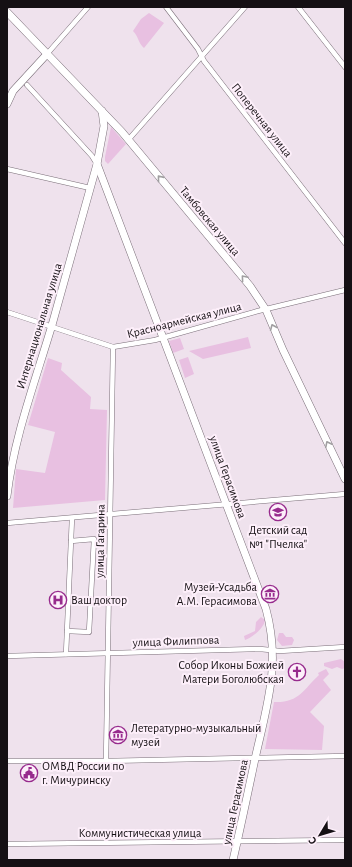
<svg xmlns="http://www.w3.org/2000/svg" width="352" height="867" font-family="'Alegreya Sans',sans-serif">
	<rect width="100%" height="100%" fill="#efe2ed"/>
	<g fill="#e8c0e1">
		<path d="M 149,13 L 164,23 L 144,48 C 138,43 139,37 133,31 L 141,19 Z"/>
		<path d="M 111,127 L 126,144 L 108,164 L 105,161 L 105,157 Z"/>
		<path d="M 248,337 L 251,348 L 203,359 L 189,351 Z"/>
		<path d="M 180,338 L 184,349 L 173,353 L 169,341 Z"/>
		<path d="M 188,357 L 194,374 L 185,378 L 179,360 Z"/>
		<path d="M 48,358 L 62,363 L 61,370 L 91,397 L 90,409 L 107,410 L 105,500 L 13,508 L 16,469 L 45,473 L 55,432 L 28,425 Z"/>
		<path d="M 261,617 L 265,620 C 265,627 252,638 245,640 L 244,636 L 255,631 L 256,622 Z"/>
		<path d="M 279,633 L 283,633 L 286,637 L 292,637 L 294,640 L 292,645 L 282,646 L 277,640 Z"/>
		<path d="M 341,659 L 345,662 L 345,668 L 342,669 L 337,667 L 332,669 L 324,666 L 324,663 Z"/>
		<path d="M 326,669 L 329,674 L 323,680 L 331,690 L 310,712 L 324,726 L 322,750 L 265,749 L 274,702 C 299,703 303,690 319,675 L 318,673 Z"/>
	</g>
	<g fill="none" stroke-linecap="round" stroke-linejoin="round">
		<defs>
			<g id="street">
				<path d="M 166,7 L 198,49 L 204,61 L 345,243"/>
				<path d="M 298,7 L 345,67"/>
				<path d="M 47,54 L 88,7"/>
				<path d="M 27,85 L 92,156 L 97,164"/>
				<path d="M 129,139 L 245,7"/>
				<path d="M 7,169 L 90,188"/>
				<path d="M 7,312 L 113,347 L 155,340 L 258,311 L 345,290"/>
				<path d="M 7,523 L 345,494"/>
				<path d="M 67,631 L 89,632 L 94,539 L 71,541"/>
				<path d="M 66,654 L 72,518"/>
				<path d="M 7,656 L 260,649 L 280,651 L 345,647"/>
				<path d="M 7,761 L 106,761 L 345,756"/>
				<path d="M 106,761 L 113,347"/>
				<path d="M 7,844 L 345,840"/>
			</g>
			<g id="secondary">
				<path d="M 7,104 L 13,91 L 47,54"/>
				<path d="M 7,496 C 14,437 35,382 52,325 C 67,272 82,218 97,164"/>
			</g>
			<g id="primary">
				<path d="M 7,12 L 122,132 L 250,286 L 266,310 L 283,350 L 345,479"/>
				<path d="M 102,111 L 104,126 L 97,164 L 266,609 C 281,664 267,705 255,759 C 248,792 241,826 233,860"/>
			</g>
		</defs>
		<use href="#street" stroke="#7b6f79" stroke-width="5.5"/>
		<use href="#secondary" stroke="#7b6f79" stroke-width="8"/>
		<use href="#primary" stroke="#7b6f79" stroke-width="8"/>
		<use href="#street" stroke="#fff" stroke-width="4.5"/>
		<use href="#secondary" stroke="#fff" stroke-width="7"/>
		<use href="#primary" stroke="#fff" stroke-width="7"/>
	</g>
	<defs><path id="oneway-chevron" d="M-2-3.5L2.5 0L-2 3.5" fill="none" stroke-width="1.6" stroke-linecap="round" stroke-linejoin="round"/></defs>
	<g stroke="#a19fa1">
		<use href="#oneway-chevron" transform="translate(160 178) rotate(-129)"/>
		<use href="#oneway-chevron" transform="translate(244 278) rotate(-130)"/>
		<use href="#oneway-chevron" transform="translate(273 327) rotate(-113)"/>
		<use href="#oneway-chevron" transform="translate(328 444) rotate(-116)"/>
	</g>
	<defs>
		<symbol id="school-ring" viewBox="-11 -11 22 22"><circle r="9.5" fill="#fdeffa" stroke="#972b8d" stroke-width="1.5"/><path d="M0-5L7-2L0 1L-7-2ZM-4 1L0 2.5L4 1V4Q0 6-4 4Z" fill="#972b8d"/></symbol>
		<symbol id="museum-ring" viewBox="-11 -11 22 22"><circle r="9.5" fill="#fdeffa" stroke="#972b8d" stroke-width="1.5"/><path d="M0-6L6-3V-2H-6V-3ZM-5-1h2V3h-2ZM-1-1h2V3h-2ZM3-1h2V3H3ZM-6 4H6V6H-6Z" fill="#972b8d"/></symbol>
		<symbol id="hospital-ring" viewBox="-11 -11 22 22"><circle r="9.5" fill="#fdeffa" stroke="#972b8d" stroke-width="1.5"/><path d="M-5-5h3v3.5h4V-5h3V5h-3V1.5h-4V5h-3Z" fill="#972b8d"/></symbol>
		<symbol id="church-ring" viewBox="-11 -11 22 22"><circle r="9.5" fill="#fdeffa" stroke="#972b8d" stroke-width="1.5"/><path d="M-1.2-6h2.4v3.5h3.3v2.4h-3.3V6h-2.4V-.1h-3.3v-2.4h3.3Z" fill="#972b8d"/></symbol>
		<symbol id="civic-ring" viewBox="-11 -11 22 22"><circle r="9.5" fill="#fdeffa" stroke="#972b8d" stroke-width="1.5"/><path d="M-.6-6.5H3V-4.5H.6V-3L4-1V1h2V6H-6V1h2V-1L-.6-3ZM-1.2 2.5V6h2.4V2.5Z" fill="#972b8d"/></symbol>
	</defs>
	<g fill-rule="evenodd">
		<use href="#school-ring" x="268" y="502" width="20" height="20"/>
		<use href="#museum-ring" x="260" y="584" width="20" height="20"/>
		<use href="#hospital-ring" x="48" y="590" width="20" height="20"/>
		<use href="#church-ring" x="287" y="662" width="20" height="20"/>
		<use href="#museum-ring" x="108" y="725" width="20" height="20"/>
		<use href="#civic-ring" x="19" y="763" width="20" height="20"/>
	</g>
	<g text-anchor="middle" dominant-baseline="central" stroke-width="4" stroke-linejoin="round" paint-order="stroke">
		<g font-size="12" fill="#151014" stroke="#fdeffa">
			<text transform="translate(262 120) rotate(52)">Поперечная улица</text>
			<text transform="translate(210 221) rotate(50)">Тамбовская улица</text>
			<text transform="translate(184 320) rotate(-14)">Красноармейская улица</text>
			<text transform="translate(39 326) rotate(-73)">Интернациональная улица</text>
			<text transform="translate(228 477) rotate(70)">улица Герасимова</text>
			<text transform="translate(100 541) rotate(-89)">улица Гагарина</text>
			<text transform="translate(176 641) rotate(-2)">улица Филиппова</text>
			<text transform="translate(235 802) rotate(-78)">улица Герасимова</text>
			<text x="140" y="833">Коммунистическая улица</text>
		</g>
		<g font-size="12" fill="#151014" stroke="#fdeffa" text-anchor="start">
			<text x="278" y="530" text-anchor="middle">Детский сад<tspan x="278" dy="14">№1 "Пчелка"</tspan></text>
			<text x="257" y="587" text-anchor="end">Музей-Усадьба<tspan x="257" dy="14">А.М. Герасимова</tspan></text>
			<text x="71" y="600">Ваш доктор</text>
			<text x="284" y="665" text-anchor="end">Собор Иконы Божией<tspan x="284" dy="14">Матери Боголюбская</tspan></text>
			<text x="131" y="728">Летературно-музыкальный<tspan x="131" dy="14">музей</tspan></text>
			<text x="42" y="766">ОМВД России по<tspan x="42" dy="14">г. Мичуринску</tspan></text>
		</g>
	</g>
	<rect width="352" height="867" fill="none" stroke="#151014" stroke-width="16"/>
	<g transform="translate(320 835) rotate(232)" stroke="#fdeffa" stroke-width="3" paint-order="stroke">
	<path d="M0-3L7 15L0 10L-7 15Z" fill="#151014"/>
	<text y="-6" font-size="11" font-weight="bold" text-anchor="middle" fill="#151014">С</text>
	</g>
</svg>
